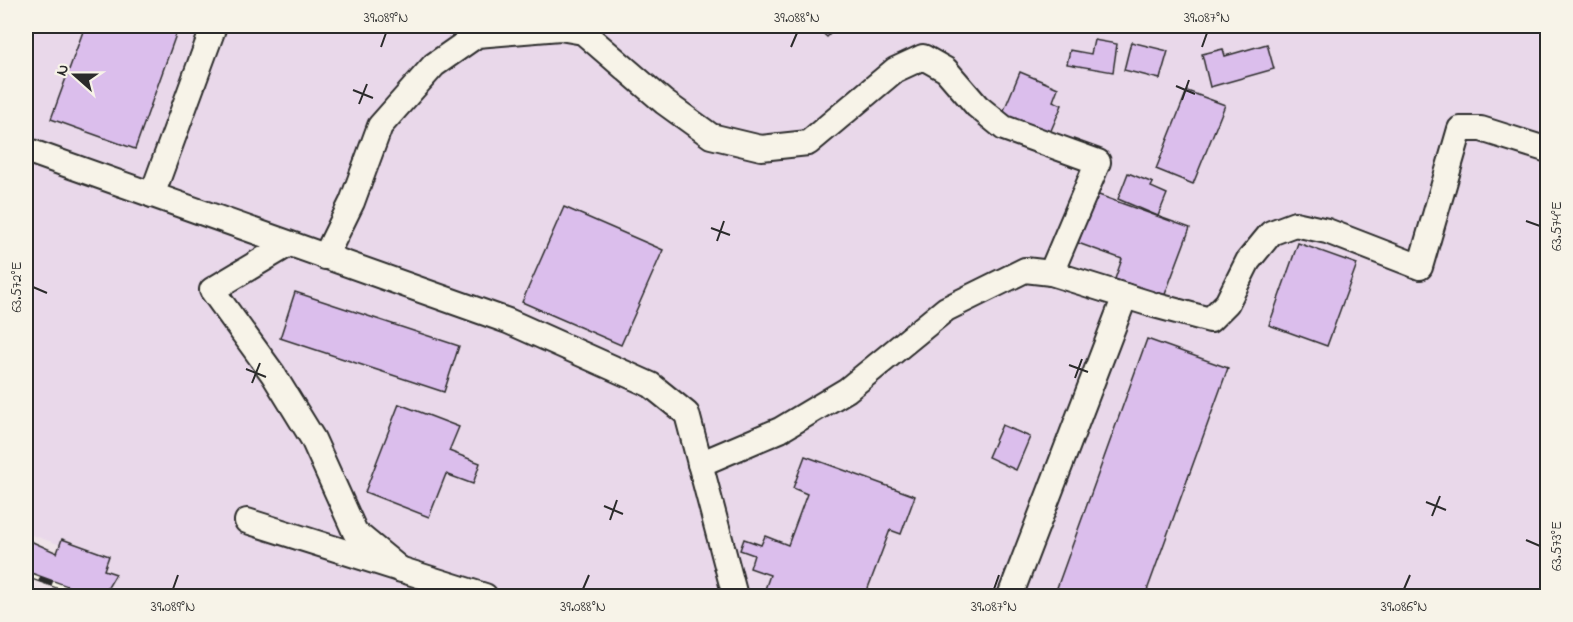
<svg xmlns="http://www.w3.org/2000/svg" width="1573" height="622" font-family="'Indie Flower',sans-serif">
	<rect width="100%" height="100%" fill="#efe3e9"/>
	<filter id="ink" filterUnits="userSpaceOnUse"><feTurbulence type="fractalNoise" baseFrequency=".0167" numOctaves="2"/><feDisplacementMap in="SourceGraphic" scale="12" xChannelSelector="R" yChannelSelector="G"/><feConvolveMatrix kernelMatrix="1 2 1 2 8 2 1 2 1" color-interpolation-filters="sRGB"/></filter>
	<g filter="url(#ink)">
		<path fill="#e9d8ea" d="M 26,26 L 1547,26 L 1547,596 L 67,596 L 81,552 L 26,533 Z"/>
		<g fill="#dbbeec" stroke="#2b2b2b" stroke-width="1.5">
			<path d="M 85,26 L 179,26 L 135,149 L 51,119 Z"/>
			<path d="M 815,26 L 838,26 L 827,37 Z"/>
			<path d="M 1252,26 L 1296,26 L 1295,30 Z"/>
			<path d="M 1094,40 L 1117,44 L 1113,72 L 1067,64 L 1070,50 L 1091,54 Z"/>
			<path d="M 1131,42 L 1168,51 L 1160,79 L 1124,70 Z"/>
			<path d="M 1267,44 L 1274,69 L 1210,87 L 1202,54 L 1223,49 L 1225,56 Z"/>
			<path d="M 1020,72 L 1058,88 L 1053,101 L 1062,105 L 1049,135 L 1002,115 Z"/>
			<path d="M 1187,91 L 1225,105 L 1193,184 L 1156,169 Z"/>
			<path d="M 1128,173 L 1153,183 L 1151,187 L 1167,194 L 1158,216 L 1118,199 Z"/>
			<path d="M 1096,194 L 1190,228 L 1164,297 L 1115,279 L 1122,259 L 1078,243 Z"/>
			<path d="M 564,207 L 663,250 L 621,345 L 522,302 Z"/>
			<path d="M 1298,243 L 1357,264 L 1327,346 L 1269,325 Z"/>
			<path d="M 295,292 L 459,346 L 444,392 L 280,338 Z"/>
			<path d="M 1147,339 L 1228,368 L 1145,596 L 1054,596 Z"/>
			<path d="M 399,404 L 459,427 L 449,451 L 480,463 L 473,484 L 446,474 L 429,517 L 365,492 Z"/>
			<path d="M 1002,425 L 1030,437 L 1016,470 L 988,457 Z"/>
			<path d="M 805,456 L 915,496 L 901,534 L 890,530 L 865,596 L 775,596 L 764,592 L 770,575 L 750,568 L 754,555 L 740,550 L 744,539 L 761,545 L 765,536 L 788,545 L 807,494 L 793,488 Z"/>
			<path d="M 26,539 L 57,553 L 62,539 L 109,556 L 104,570 L 116,574 L 103,596 L 88,596 L 26,573 Z"/>
		</g>
		<g fill="none" stroke-linecap="round" stroke-linejoin="round">
			<defs>
				<g id="minor">
					<path d="M 26,150 L 508,321 L 651,385 L 687,414 L 735,596"/>
					<path d="M 152,195 L 214,26"/>
					<path d="M 289,244 L 212,290 L 273,374 L 313,439 L 355,532 L 401,570"/>
					<path d="M 325,257 L 352,202 L 380,126 L 434,65 L 477,35 L 560,28 L 583,32 L 664,102 L 711,136 L 761,148 L 808,143 L 895,70 L 923,57 L 946,70 L 977,106 L 1004,128 L 1098,162 L 1051,273"/>
					<path d="M 700,464 L 780,430 L 847,390 L 946,309 L 1025,270 L 1051,273 L 1154,305 L 1210,320 L 1227,303 L 1248,261 L 1271,233 L 1295,224 L 1327,231 L 1420,267 L 1460,129 L 1481,129 L 1548,150"/>
					<path d="M 247,521 L 485,596"/>
					<path d="M 1010,596 L 1125,296"/>
				</g>
			</defs>
			<use href="#minor" stroke="#2b2b2b" stroke-width="28"/>
			<use href="#minor" stroke="#f7f3e8" stroke-width="24"/>
			<defs>
				<path id="rail" d="M 26,574 L 87,596"/>
			</defs>
			<use href="#rail" stroke="#2b2b2b" stroke-width="7"/>
			<use href="#rail" stroke="#f7f3e8" stroke-width="4.5" stroke-dasharray="14" stroke-linecap="butt"/>
		</g>
	</g>
	<path fill="none" stroke="#2b2b2b" stroke-width="2" d="M 381,47 L 386,33M 791,47 L 797,33M 1202,47 L 1207,33M 1176,86 L 1195,94M 353,90 L 373,98M 1182,100 L 1189,80M 359,104 L 367,84M 1526,221 L 1540,226M 711,228 L 730,235M 717,241 L 724,221M 33,287 L 47,293M 1069,365 L 1088,372M 246,369 L 266,377M 1075,378 L 1082,359M 252,383 L 260,363M 1426,502 L 1446,510M 604,506 L 623,514M 1432,516 L 1440,496M 610,520 L 617,500M 1526,540 L 1540,546M 173,589 L 178,575M 583,589 L 589,575M 994,589 L 999,575M 1404,589 L 1410,575"/>
	<rect width="1573" height="622" fill="none" stroke="#f7f3e8" stroke-width="66"/>
	<g transform="translate(75 75) rotate(291)" stroke="#f7f3e8" stroke-width="4.5" paint-order="stroke">
	<path d="M0-4.5L10 22L0 15L-10 22Z" fill="#2b2b2b"/>
	<text y="-9" font-size="16" font-weight="bold" text-anchor="middle" fill="#2b2b2b">N</text>
	</g>
	<rect x="33" y="33" width="1507" height="556" fill="none" stroke="#2b2b2b" stroke-width="2"/>
	<g font-size="15" text-anchor="middle" fill="#2b2b2b">
		<text x="386" y="22">39.089°N</text>
		<text x="797" y="22">39.088°N</text>
		<text x="1207" y="22">39.087°N</text>
		<text transform="translate(1556 226) rotate(-90)" y="5">63.574°E</text>
		<text transform="translate(16 287) rotate(-90)" y="5">63.572°E</text>
		<text transform="translate(1556 546) rotate(-90)" y="5">63.573°E</text>
		<text x="173" y="611">39.089°N</text>
		<text x="583" y="611">39.088°N</text>
		<text x="994" y="611">39.087°N</text>
		<text x="1404" y="611">39.086°N</text>
	</g>
</svg>
